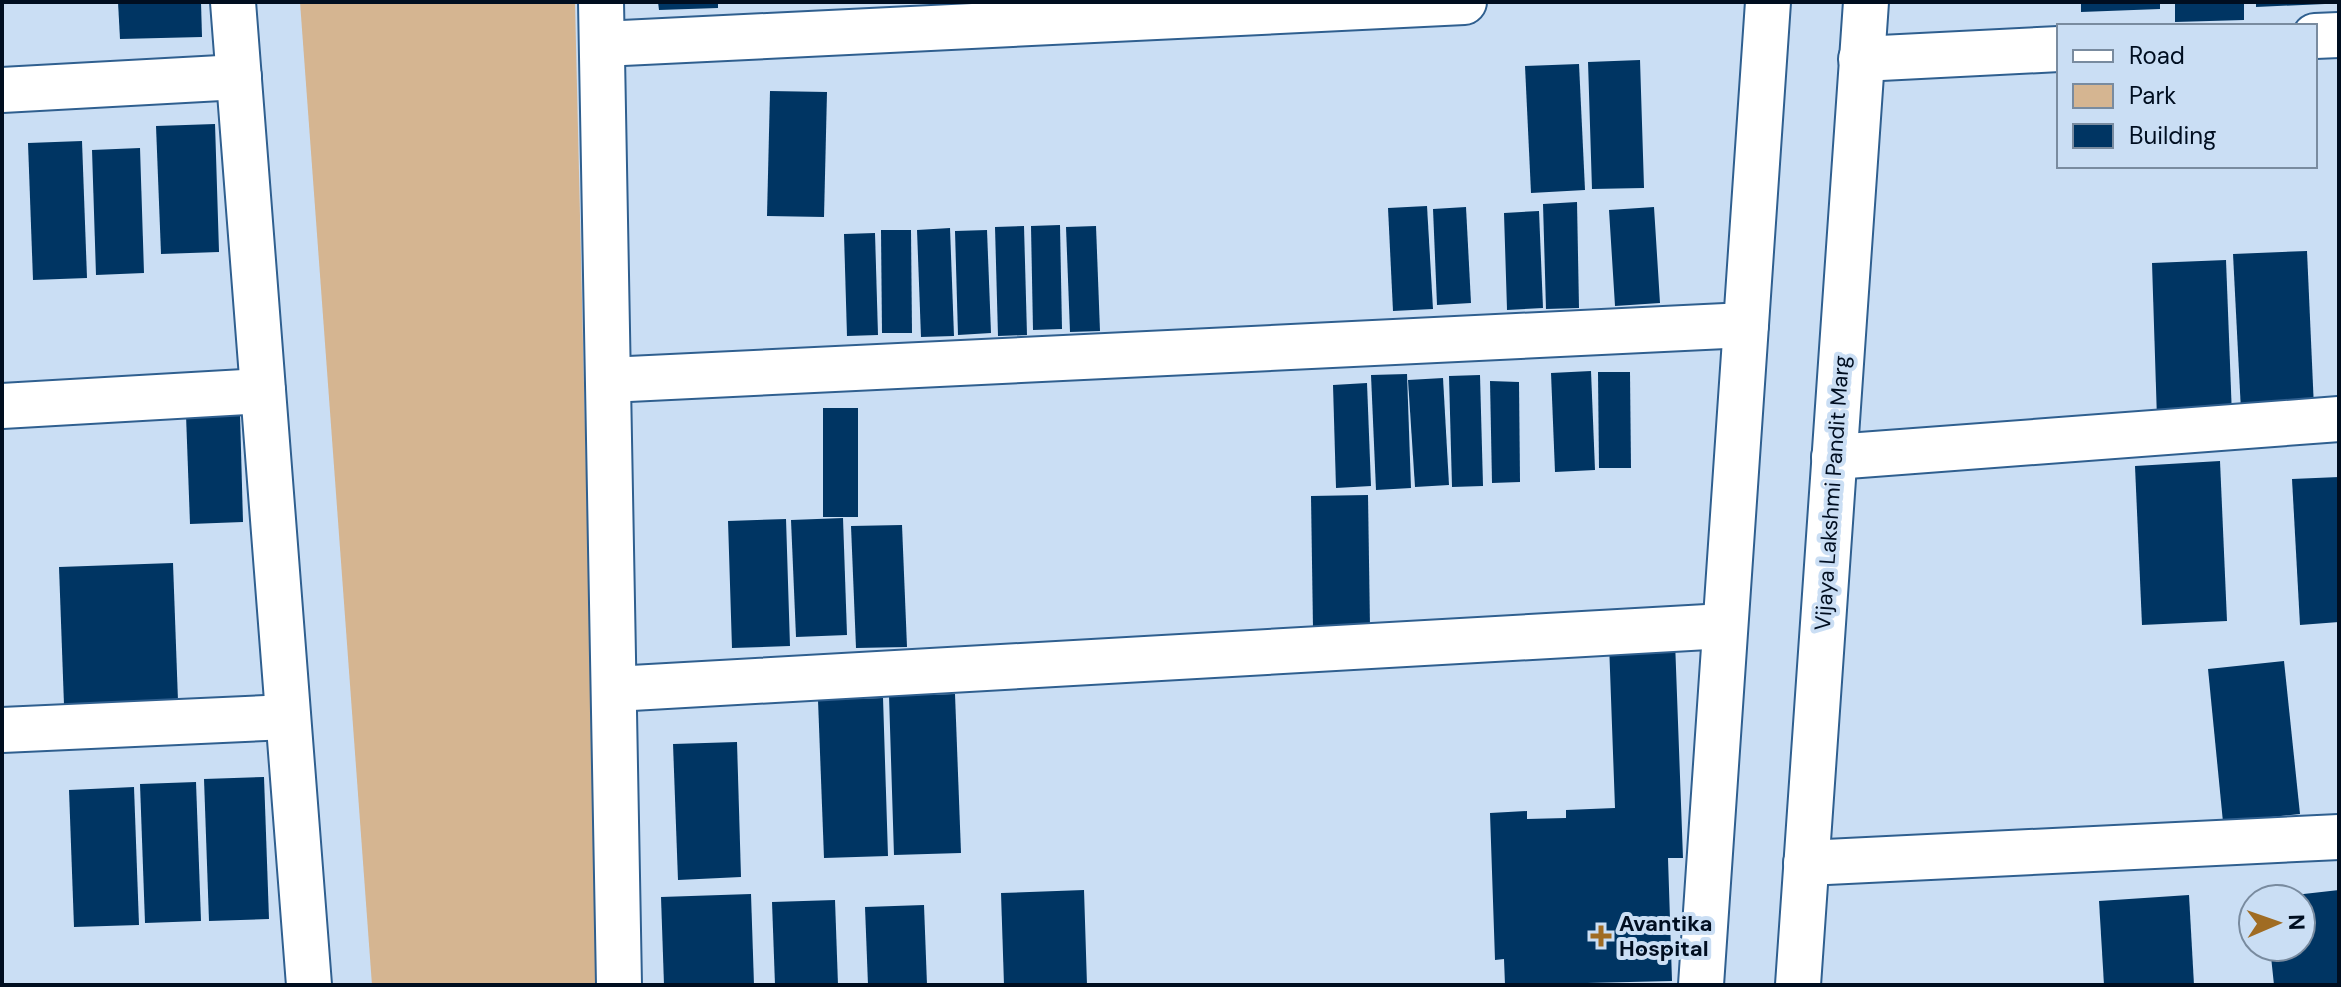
<svg xmlns="http://www.w3.org/2000/svg" width="2341" height="987" font-family="'DM Sans',sans-serif">
	<rect width="100%" height="100%" fill="#cadef4"/>
	<path fill="#d5b591" d="M 300,2 L 575,2 L 598,985 L 372,985 Z"/>
	<g fill="#003563">
		<path d="M 118,2 L 201,2 L 202,37 L 120,39 Z"/>
		<path d="M 658,2 L 718,2 L 718,8 L 659,10 Z"/>
		<path d="M 2081,2 L 2160,2 L 2160,9 L 2081,12 Z"/>
		<path d="M 2175,2 L 2244,2 L 2244,20 L 2175,22 Z"/>
		<path d="M 2256,2 L 2325,2 L 2325,4 L 2256,7 Z"/>
		<path d="M 1640,60 L 1644,188 L 1592,189 L 1588,62 Z"/>
		<path d="M 1579,64 L 1585,190 L 1531,193 L 1525,66 Z"/>
		<path d="M 770,91 L 827,92 L 824,217 L 767,216 Z"/>
		<path d="M 215,124 L 219,252 L 161,254 L 156,126 Z"/>
		<path d="M 82,141 L 87,278 L 33,280 L 28,143 Z"/>
		<path d="M 140,148 L 144,273 L 96,275 L 92,150 Z"/>
		<path d="M 1577,202 L 1579,308 L 1546,309 L 1543,204 Z"/>
		<path d="M 1427,206 L 1433,309 L 1393,311 L 1388,208 Z"/>
		<path d="M 1466,207 L 1471,303 L 1437,305 L 1433,209 Z"/>
		<path d="M 1654,207 L 1660,303 L 1615,306 L 1609,210 Z"/>
		<path d="M 1539,211 L 1543,308 L 1507,310 L 1504,213 Z"/>
		<path d="M 1060,225 L 1062,329 L 1033,330 L 1031,226 Z"/>
		<path d="M 1024,226 L 1027,335 L 998,336 L 995,227 Z"/>
		<path d="M 1096,226 L 1100,331 L 1070,332 L 1066,227 Z"/>
		<path d="M 950,228 L 954,336 L 921,337 L 917,230 Z"/>
		<path d="M 881,230 L 911,230 L 912,333 L 882,333 Z"/>
		<path d="M 987,230 L 991,333 L 958,335 L 955,231 Z"/>
		<path d="M 875,233 L 878,335 L 847,336 L 844,234 Z"/>
		<path d="M 2307,251 L 2314,408 L 2241,411 L 2233,254 Z"/>
		<path d="M 2226,260 L 2232,416 L 2157,419 L 2152,263 Z"/>
		<path d="M 1591,371 L 1595,470 L 1555,472 L 1551,373 Z"/>
		<path d="M 1598,372 L 1630,372 L 1631,468 L 1599,468 Z"/>
		<path d="M 1407,374 L 1411,488 L 1376,490 L 1371,375 Z"/>
		<path d="M 1480,375 L 1483,486 L 1452,487 L 1449,376 Z"/>
		<path d="M 1443,378 L 1449,485 L 1415,487 L 1408,380 Z"/>
		<path d="M 1490,381 L 1519,382 L 1520,482 L 1492,483 Z"/>
		<path d="M 1367,383 L 1371,486 L 1336,488 L 1333,385 Z"/>
		<rect x="823" y="408" width="35" height="109"/>
		<path d="M 240,413 L 243,522 L 190,524 L 186,415 Z"/>
		<path d="M 2220,461 L 2227,621 L 2142,625 L 2135,466 Z"/>
		<path d="M 2339,477 L 2339,622 L 2300,625 L 2292,479 Z"/>
		<path d="M 1368,495 L 1370,627 L 1313,628 L 1311,496 Z"/>
		<path d="M 843,518 L 847,635 L 796,637 L 791,520 Z"/>
		<path d="M 786,519 L 790,646 L 732,648 L 728,521 Z"/>
		<path d="M 902,525 L 907,647 L 856,648 L 851,526 Z"/>
		<path d="M 173,563 L 178,701 L 64,705 L 59,567 Z"/>
		<path d="M 1675,641 L 1683,858 L 1668,858 L 1672,981 L 1505,985 L 1504,959 L 1495,960 L 1490,813 L 1527,811 L 1527,819 L 1566,818 L 1566,810 L 1615,808 L 1609,643 Z"/>
		<path d="M 2284,661 L 2300,814 L 2223,822 L 2208,669 Z"/>
		<path d="M 955,694 L 961,853 L 894,855 L 889,696 Z"/>
		<path d="M 883,698 L 888,856 L 824,858 L 818,700 Z"/>
		<path d="M 737,742 L 741,877 L 678,880 L 673,744 Z"/>
		<path d="M 264,777 L 269,919 L 209,921 L 204,779 Z"/>
		<path d="M 196,782 L 201,921 L 145,923 L 140,784 Z"/>
		<path d="M 134,787 L 139,925 L 74,927 L 69,790 Z"/>
		<path d="M 1084,890 L 1087,985 L 1004,985 L 1001,893 Z"/>
		<path d="M 2339,890 L 2339,985 L 2274,985 L 2270,947 L 2301,947 L 2301,899 L 2278,899 L 2278,897 Z"/>
		<path d="M 751,894 L 754,985 L 664,985 L 661,897 Z"/>
		<path d="M 2189,895 L 2194,985 L 2104,985 L 2099,901 Z"/>
		<path d="M 835,900 L 838,985 L 775,985 L 772,902 Z"/>
		<path d="M 924,905 L 927,985 L 868,985 L 865,907 Z"/>
	</g>
	<g fill="none" stroke-linecap="round" stroke-linejoin="round">
		<defs>
			<g id="street">
				<path d="M 233,2 L 309,985"/>
				<path d="M 601,2 L 619,985"/>
				<path d="M 2315,36 L 2339,35"/>
				<path d="M 602,44 L 1464,2"/>
				<path d="M 1861,59 L 2059,49"/>
				<path d="M 2,90 L 239,77"/>
				<path d="M 608,380 L 1746,325"/>
				<path d="M 2,406 L 263,391"/>
				<path d="M 1834,457 L 2339,419"/>
				<path d="M 614,689 L 1725,626"/>
				<path d="M 2,730 L 288,717"/>
				<path d="M 1806,863 L 2339,837"/>
			</g>
			<g id="secondary">
				<path d="M 1701,985 L 1768,2"/>
				<path d="M 1798,985 L 1866,2"/>
			</g>
		</defs>
		<use href="#street" stroke="#2f5f8f" stroke-width="48"/>
		<use href="#secondary" stroke="#2f5f8f" stroke-width="48"/>
		<use href="#street" stroke="#fff" stroke-width="44"/>
		<use href="#secondary" stroke="#fff" stroke-width="44"/>
	</g>
	<path fill="#a06c23" stroke="#cadef4" stroke-width="3" d="M1597 924h8v8h8v8h-8v8h-8v-8h-8v-8h8z"/>
	<g text-anchor="middle" dominant-baseline="central" stroke-width="8" stroke-linejoin="round" paint-order="stroke">
		<g font-size="22" fill="#000e20" stroke="#cadef4">
			<text transform="translate(1832 493) rotate(-86)">Vijaya Lakshmi Pandit Marg</text>
		</g>
		<g font-size="22" font-weight="bold" fill="#000e20" stroke="#cadef4" text-anchor="start">
			<text x="1619" y="923">Avantika<tspan x="1619" dy="25">Hospital</tspan></text>
		</g>
	</g>
	<rect width="2341" height="987" fill="none" stroke="#000e20" stroke-width="8"/>
	<rect x="2057" y="24" width="260" height="144" fill="#cadef4" stroke="#798b9f" stroke-width="2"/>
	<rect x="2073" y="50" width="40" height="12" fill="#ffffff" stroke="#798b9f" stroke-width="2"/>
	<text x="2129" y="64" font-size="24" fill="#000e20">Road</text>
	<rect x="2073" y="84" width="40" height="24" fill="#d5b591" stroke="#798b9f" stroke-width="2"/>
	<text x="2129" y="104" font-size="24" fill="#000e20">Park</text>
	<rect x="2073" y="124" width="40" height="24" fill="#003563" stroke="#798b9f" stroke-width="2"/>
	<text x="2129" y="144" font-size="24" fill="#000e20">Building</text>
	<g transform="translate(2277 923) rotate(88)"><circle r="38" fill="#cadef4" stroke="#798b9f" stroke-width="2"/>
	<path d="M0-6L14 30L0 20L-14 30Z" fill="#a06c23"/>
	<text y="-12" font-size="22" font-weight="bold" text-anchor="middle" fill="#000e20">N</text>
	</g>
</svg>
